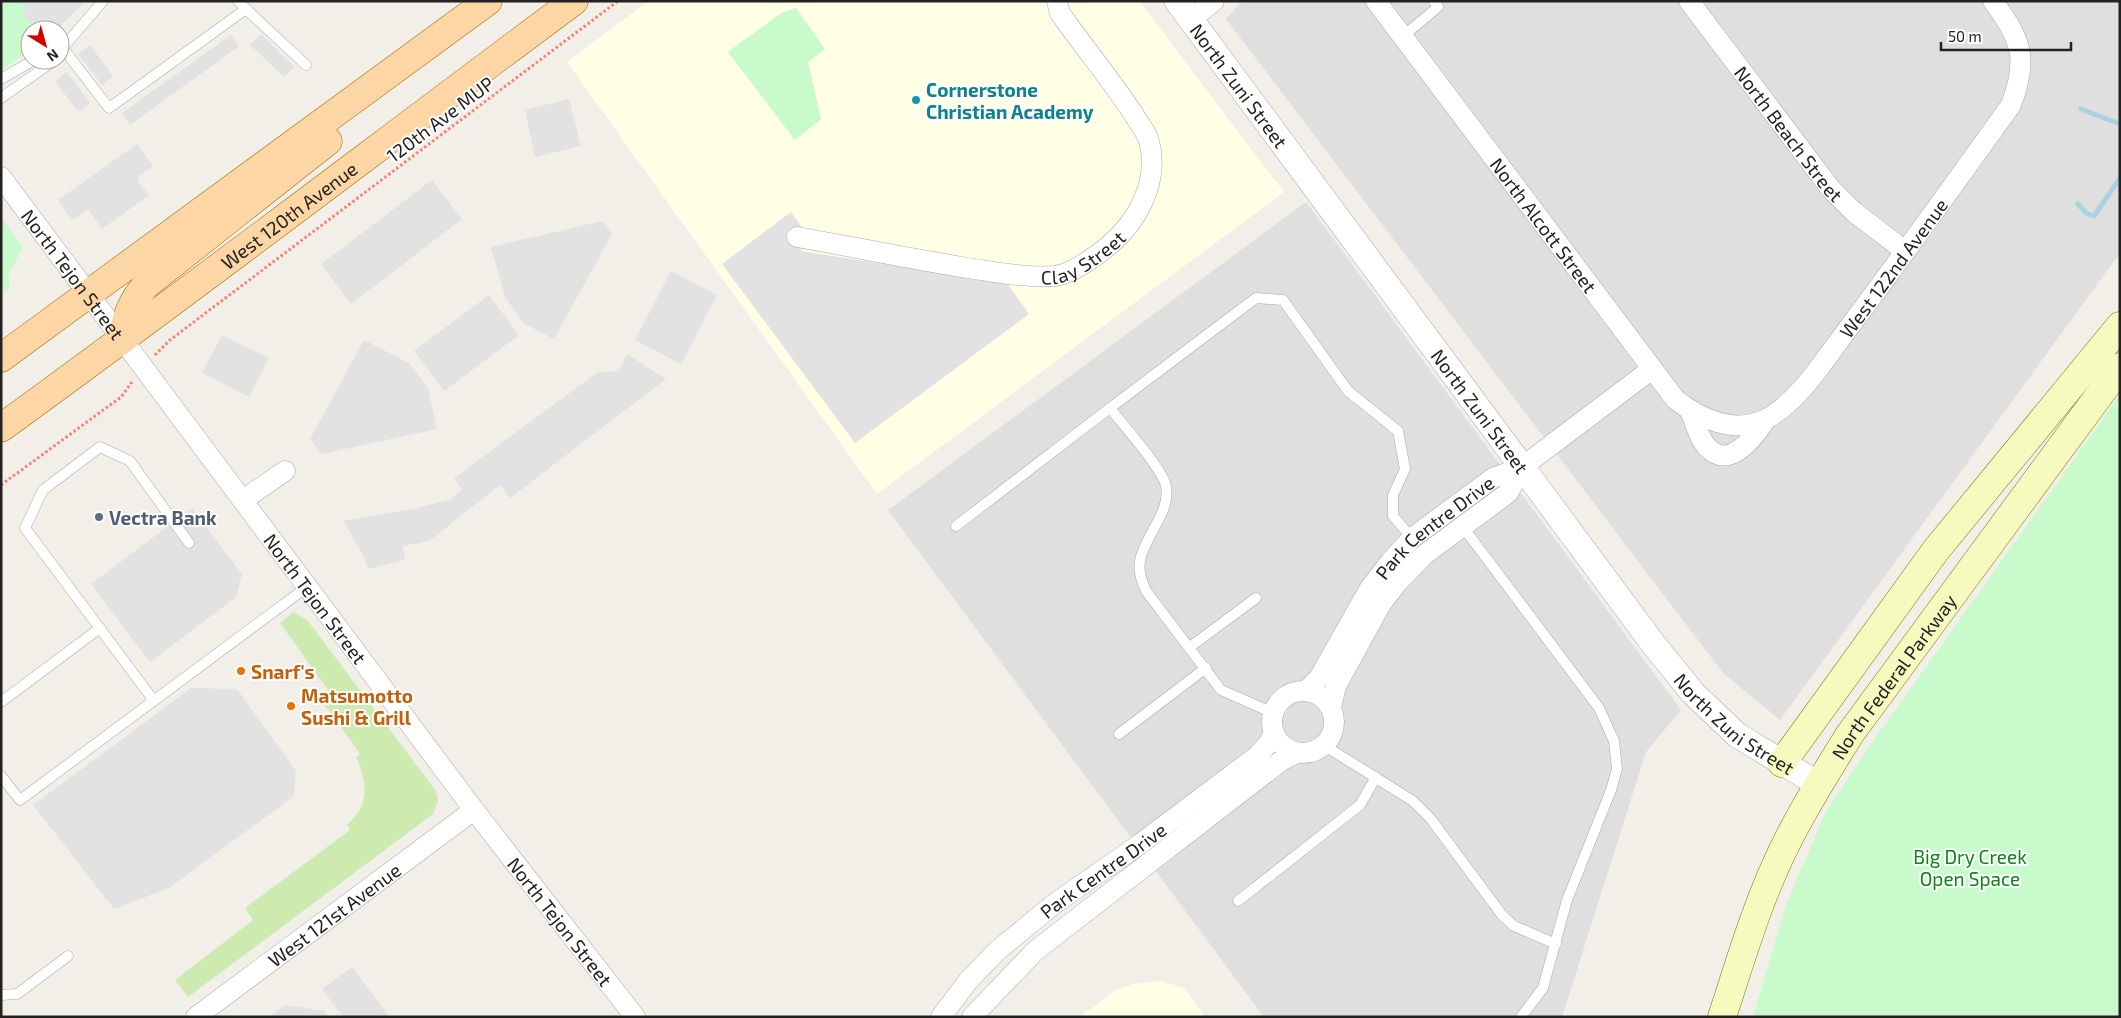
<svg xmlns="http://www.w3.org/2000/svg" width="2121" height="1018" font-family="'Exo 2',sans-serif">
	<rect width="100%" height="100%" fill="#f2efe9"/>
	<g fill="#e0dfdf">
		<path d="M 1242,1 L 2120,1 L 2120,253 L 1780,720 L 1723,673 L 1226,19 Z"/>
		<path d="M 1306,202 L 1681,710 L 1646,752 L 1562,1017 L 1264,1017 L 888,510 Z"/>
	</g>
	<g fill="#ffffe5">
		<path d="M 649,1 L 1139,1 L 1284,192 L 877,494 L 567,62 Z"/>
		<path d="M 1161,981 L 1184,988 L 1205,1017 L 1079,1017 L 1116,990 L 1133,984 Z"/>
	</g>
	<path fill="#cdebb0" d="M 293,612 L 308,621 L 436,791 L 438,801 L 433,814 L 188,997 L 175,980 L 253,920 L 245,908 L 350,830 L 347,825 C 370,804 368,784 356,757 L 360,754 L 319,697 L 328,690 L 280,623 Z"/>
	<g fill="#c8facc">
		<path d="M 1,1 L 86,1 L 56,30 L 30,30 L 30,50 L 1,70 Z"/>
		<path d="M 796,8 L 825,49 L 808,62 L 821,119 L 795,140 L 728,52 L 781,13 Z"/>
		<path d="M 1,218 L 23,247 L 8,275 L 10,288 L 1,295 Z"/>
		<path d="M 2120,395 L 2120,1017 L 1753,1017 L 1786,905 L 1825,813 L 1878,734 Z"/>
	</g>
	<g fill="#e2e2e2">
		<path d="M 23,1 L 85,1 L 56,30 L 41,30 L 25,17 Z"/>
		<path d="M 261,34 L 294,67 L 284,77 L 250,45 Z"/>
		<path d="M 231,35 L 239,46 L 130,125 L 122,113 Z"/>
		<path d="M 90,45 L 113,76 L 102,85 L 78,54 Z"/>
		<path d="M 67,72 L 90,103 L 78,112 L 55,81 Z"/>
		<path d="M 569,99 L 581,146 L 535,157 L 525,110 Z"/>
		<path d="M 137,144 L 153,166 L 138,176 L 139,183 L 149,195 L 102,229 L 88,209 L 72,220 L 58,200 Z"/>
		<path d="M 432,180 L 462,219 L 351,304 L 321,264 Z"/>
		<path d="M 791,212 L 804,230 L 801,251 L 1007,283 L 1029,314 L 855,443 L 722,264 Z"/>
		<path d="M 602,221 L 612,234 L 554,339 L 523,323 L 505,297 L 491,247 Z"/>
		<path d="M 671,271 L 717,295 L 681,364 L 635,340 Z"/>
		<path d="M 489,295 L 519,335 L 444,391 L 414,351 Z"/>
		<path d="M 222,335 L 269,358 L 249,397 L 202,373 Z"/>
		<path d="M 364,340 L 409,363 L 428,388 L 437,429 L 322,454 L 310,439 Z"/>
		<path d="M 627,354 L 666,379 L 510,498 L 500,485 L 429,541 L 403,546 L 405,560 L 368,569 L 363,554 L 343,521 L 417,508 L 449,500 L 462,490 L 454,478 L 598,372 L 619,371 Z"/>
		<path d="M 192,508 L 242,574 L 236,597 L 150,662 L 91,584 Z"/>
		<path d="M 191,688 L 237,689 L 296,771 L 294,796 L 169,888 L 114,909 L 33,805 Z"/>
		<path d="M 352,967 L 389,1017 L 343,1017 L 322,989 Z"/>
		<path d="M 286,1005 L 324,1011 L 328,1017 L 270,1017 Z"/>
	</g>
	<g fill="none" stroke-linecap="round" stroke-linejoin="round">
		<g stroke="#aad3df" stroke-width="5">
			<path d="M 2081,109 L 2120,124"/>
			<path d="M 2078,204 L 2086,213 L 2094,216 L 2120,178"/>
		</g>
		<defs>
			<g id="service">
				<path d="M 246,9 L 306,65"/>
				<path d="M 1402,37 L 1438,7 L 1434,1"/>
				<path d="M 62,47 L 109,108 L 246,9 L 238,1"/>
				<path d="M 60,51 L 103,1"/>
				<path d="M 1,79 L 34,60"/>
				<path d="M 1,98 L 55,60"/>
				<path d="M 1110,408 L 1256,298 L 1283,300 L 1348,391 L 1398,431 L 1405,469 L 1393,495 L 1393,516 L 1412,538"/>
				<path d="M 956,526 L 1110,408 C 1122,424 1163,469 1166,486 C 1171,513 1144,536 1140,561 C 1138,572 1142,581 1146,591 L 1221,690 L 1273,713"/>
				<path d="M 1463,527 L 1599,708 L 1614,741 L 1617,769 L 1611,790 L 1567,900 L 1543,988 L 1521,1017"/>
				<path d="M 1190,647 L 1256,598"/>
				<path d="M 154,701 L 25,528 L 43,490 L 100,447 L 130,461 L 189,543"/>
				<path d="M 1,702 L 100,628"/>
				<path d="M 1119,734 L 1206,668"/>
				<path d="M 1325,746 L 1413,801 L 1430,818 L 1502,915 L 1514,926 L 1556,944"/>
				<path d="M 1,776 L 20,800 L 307,587"/>
				<path d="M 1238,901 L 1360,805 L 1376,777"/>
				<path d="M 1,995 L 17,994 L 68,956"/>
			</g>
			<g id="minor">
				<path id="s1" d="M 1376,1 L 1675,399 C 1700,419 1735,435 1766,419 C 1800,401 1827,356 1850,326 C 1905,253 1958,179 2011,105 C 2029,58 2021,40 1993,1"/>
				<path id="s2" d="M 1689,1 L 1830,188 L 1854,212 L 1905,251"/>
				<path d="M 1191,19 L 1214,1"/>
				<path id="s3" d="M 1,177 L 474,810 L 635,1017"/>
				<path id="s4" d="M 797,237 C 854,247 911,259 968,268 C 996,272 1026,278 1055,276 C 1074,274 1108,248 1121,234 C 1144,209 1158,175 1149,141 C 1147,133 1140,125 1136,118 C 1115,85 1090,55 1067,23 L 1060,13 L 1057,1"/>
				<path d="M 1690,411 C 1694,420 1697,431 1702,440 C 1724,476 1752,441 1766,419"/>
				<path d="M 243,500 L 285,471"/>
				<circle cx="1303" cy="722" r="31"/>
				<path id="s5" d="M 1306,691 L 1319,678 L 1370,588 L 1390,562 L 1412,538 L 1493,478 L 1522,467 L 1652,369"/>
				<path d="M 1331,707 L 1336,686 L 1381,604 L 1398,582 L 1424,555 L 1508,493 L 1522,467"/>
				<path id="s6" d="M 196,1017 L 474,810"/>
				<path id="s7" d="M 941,1017 L 968,981 L 998,950 L 1054,904 L 1140,844 L 1257,756 L 1268,744 L 1274,733"/>
				<path d="M 972,1017 L 1035,951 L 1281,761 L 1296,753"/>
			</g>
			<g id="tertiary">
				<path id="s8" d="M 1177,1 L 1654,645 L 1693,693 L 1737,735 L 1818,784"/>
			</g>
			<g id="secondary">
				<path d="M 1782,763 L 1936,550 L 2120,326"/>
				<path id="s9" d="M 1722,1017 C 1741,959 1758,900 1785,846 C 1804,807 1827,771 1850,734 L 2120,367"/>
			</g>
			<g id="primary">
				<path d="M 122,340 C 126,318 131,301 147,284 L 328,141"/>
				<path d="M 1,358 L 488,1"/>
				<path id="s10" d="M 1,428 C 194,288 383,143 574,1"/>
			</g>
		</defs>
		<use href="#service" stroke="#a9a9a9" stroke-width="11"/>
		<use href="#minor" stroke="#a9a9a9" stroke-width="21"/>
		<use href="#tertiary" stroke="#a9a9a9" stroke-width="26"/>
		<use href="#secondary" stroke="#707d05" stroke-width="29"/>
		<use href="#primary" stroke="#a06b00" stroke-width="29"/>
		<g stroke="#fa8072" stroke-width="3" stroke-dasharray="2.5 2.5" stroke-linecap="butt">
			<path d="M 155,355 L 170,340 L 618,1"/>
			<path d="M 1,485 L 121,397 L 132,382"/>
		</g>
		<use href="#service" stroke="#fff" stroke-width="10"/>
		<use href="#minor" stroke="#fff" stroke-width="20"/>
		<use href="#tertiary" stroke="#fff" stroke-width="25"/>
		<use href="#secondary" stroke="#f7fabf" stroke-width="28"/>
		<use href="#primary" stroke="#fcd6a4" stroke-width="28"/>
	</g>
	<circle fill="#0f9aa8" stroke="#fff" stroke-width="2" cx="916" cy="100" r="5"/>
	<circle fill="#5c6f8a" stroke="#fff" stroke-width="2" cx="99" cy="517" r="5"/>
	<g fill="#e8710a" stroke="#fff" stroke-width="2">
		<circle cx="241" cy="671" r="5"/>
		<circle cx="291" cy="706" r="5"/>
	</g>
	<g text-anchor="middle" dominant-baseline="central" stroke-width="4" stroke-linejoin="round" paint-order="stroke">
		<g font-size="19" fill="#222" stroke="#fff">
			<text stroke="none"><textPath href="#s8" startOffset="105">North Zuni Street</textPath></text>
			<text transform="translate(440 119) rotate(-37)">120th Ave MUP</text>
			<text stroke="none"><textPath href="#s2" startOffset="166">North Beach Street</textPath></text>
			<text stroke="none"><textPath href="#s10" startOffset="358">West 120th Avenue</textPath></text>
			<text stroke="none"><textPath href="#s1" startOffset="280">North Alcott Street</textPath></text>
			<text stroke="none"><textPath href="#s4" startOffset="294">Clay Street</textPath></text>
			<text stroke="none"><textPath href="#s1" startOffset="795">West 122nd Avenue</textPath></text>
			<text stroke="none"><textPath href="#s3" startOffset="121">North Tejon Street</textPath></text>
			<text stroke="none"><textPath href="#s8" startOffset="510">North Zuni Street</textPath></text>
			<text stroke="none"><textPath href="#s5" startOffset="211">Park Centre Drive</textPath></text>
			<text stroke="none"><textPath href="#s3" startOffset="526">North Tejon Street</textPath></text>
			<text stroke="none"><textPath href="#s9" startOffset="384">North Federal Parkway</textPath></text>
			<text stroke="none"><textPath href="#s8" startOffset="915">North Zuni Street</textPath></text>
			<text stroke="none"><textPath href="#s7" startOffset="220">Park Centre Drive</textPath></text>
			<text stroke="none"><textPath href="#s6" startOffset="172">West 121st Avenue</textPath></text>
			<text stroke="none"><textPath href="#s3" startOffset="931">North Tejon Street</textPath></text>
		</g>
		<g font-size="19" font-weight="bold" fill="#0d838f" stroke="#fff" text-anchor="start">
			<text x="926" y="89">Cornerstone<tspan x="926" dy="22">Christian Academy</tspan></text>
		</g>
		<g font-size="19" font-weight="bold" fill="#4e5e75" stroke="#fff" text-anchor="start">
			<text x="109" y="517">Vectra Bank</text>
		</g>
		<g font-size="19" font-weight="bold" fill="#c56008" stroke="#fff" text-anchor="start">
			<text x="251" y="671">Snarf's</text>
			<text x="301" y="695">Matsumotto<tspan x="301" dy="22">Sushi &amp; Grill</tspan></text>
		</g>
		<g font-size="19" fill="#0c8416" stroke="#fff">
			<text x="1970" y="856">Big Dry Creek<tspan x="1970" dy="22">Open Space</tspan></text>
		</g>
	</g>
	<rect width="2121" height="1018" fill="none" stroke="#222222" stroke-width="5"/>
	<g transform="translate(45 45) rotate(143)"><circle r="24" fill="#ffffff" stroke="#a7a7a7"/>
	<path d="M0-4L9 19L0 12L-9 19Z" fill="#d40000"/>
	<text y="-8" font-size="14" font-weight="bold" text-anchor="middle" fill="#222222">N</text>
	</g>
	<path d="M1941 42v8h130v-8" fill="none" stroke="#222222" stroke-width="2.5"/>
	<text x="1948" y="42" font-size="15" fill="#222222" stroke="#ffffff" stroke-width="4" paint-order="stroke">50 m</text>
</svg>
